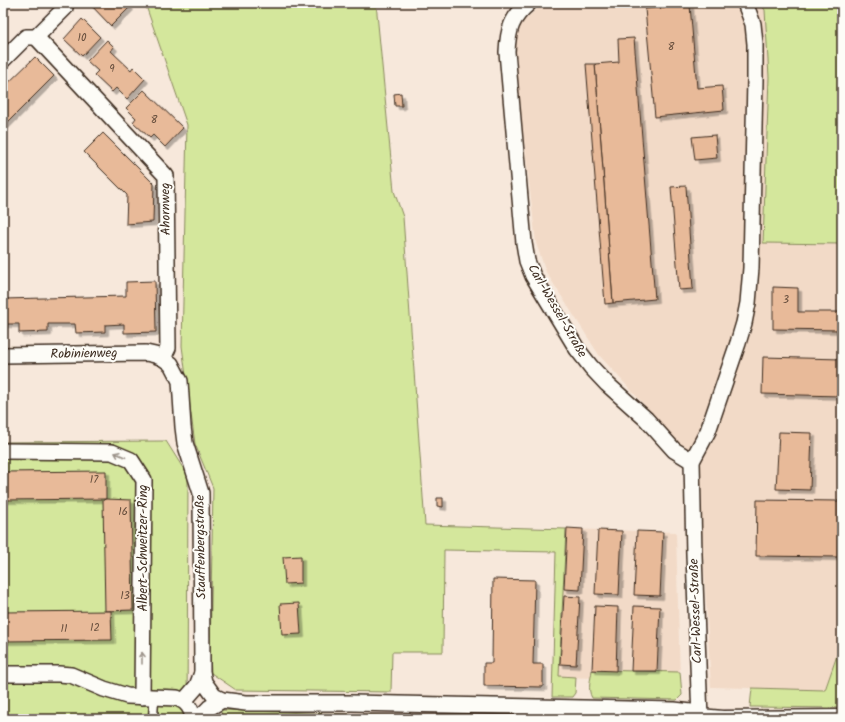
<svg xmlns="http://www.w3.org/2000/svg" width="845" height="722" font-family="Kalam,sans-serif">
	<defs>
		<filter id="shadow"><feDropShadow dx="3.5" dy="3.5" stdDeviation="0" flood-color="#0004"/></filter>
	</defs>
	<rect width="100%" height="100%" fill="#f7e8db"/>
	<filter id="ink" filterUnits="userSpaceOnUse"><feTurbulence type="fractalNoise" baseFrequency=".025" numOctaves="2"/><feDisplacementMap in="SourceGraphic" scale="8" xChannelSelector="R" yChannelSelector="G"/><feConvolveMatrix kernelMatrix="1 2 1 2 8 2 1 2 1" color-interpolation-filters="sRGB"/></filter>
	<g filter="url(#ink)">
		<g fill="#f2dac7">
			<path d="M 547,3 L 760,3 L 765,10 L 769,77 L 763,243 L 842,244 L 842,641 L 825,690 L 711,687 L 698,464 L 599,355 L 546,272 L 536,243 L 514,53 L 518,27 L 533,12 Z"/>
			<path d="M 566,529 L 676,532 L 680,680 L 559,677 Z"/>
		</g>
		<g fill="#d4e79c" stroke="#88885d">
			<path d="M 145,3 L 376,3 L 394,191 L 403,217 L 425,525 L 566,529 L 559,676 L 576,677 L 575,693 L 572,697 L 552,697 L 556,552 L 444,550 L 443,652 L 392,652 L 391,692 L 236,690 L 211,673 L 210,656 L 213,488 L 195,444 L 182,346 L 187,125 Z"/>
			<path d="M 760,3 L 842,3 L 842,244 L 763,243 L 769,77 L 765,10 Z"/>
			<path d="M 166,441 L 188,476 L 187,719 L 3,719 L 3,442 Z"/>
			<path d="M 842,641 L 842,708 L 750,707 L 752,688 L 825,690 Z"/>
			<path d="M 592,670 L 680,672 L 682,695 L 677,700 L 592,698 C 587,689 591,679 592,670 Z"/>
			<path d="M 221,710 L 453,718 L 453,716 L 471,716 L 471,719 L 222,719 Z"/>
			<path d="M 492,717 L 584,719 L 594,719 L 492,719 Z"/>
		</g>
		<g fill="#e8ba99" stroke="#3b2a1e" filter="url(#shadow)">
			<path d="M 89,3 L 127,3 L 130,7 L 111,26 Z"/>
			<path d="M 690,5 L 697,88 L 722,86 L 724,110 L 655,117 L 645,9 Z"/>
			<path d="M 82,19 L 100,37 L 82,56 L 64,39 Z"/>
			<path d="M 634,38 L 655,299 L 613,303 L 595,64 L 619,62 L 618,39 Z"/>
			<path d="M 107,40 L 114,47 L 111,51 L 131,70 L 133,67 L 145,79 L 127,99 L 116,88 L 112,92 L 94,75 L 98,71 L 87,61 Z"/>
			<path d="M 35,57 L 54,76 L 3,127 L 3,88 Z"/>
			<path d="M 586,64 L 595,64 L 613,303 L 605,304 Z"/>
			<path d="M 144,90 L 183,128 L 165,147 L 153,135 L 150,138 L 133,122 L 136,118 L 126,108 Z"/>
			<path d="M 401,93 L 402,106 L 395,106 L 394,94 Z"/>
			<path d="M 103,133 L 154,184 L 153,222 L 126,224 L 127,195 L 84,152 Z"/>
			<path d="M 715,135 L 717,158 L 695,160 L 692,137 Z"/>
			<path d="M 686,186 L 693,289 L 679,290 L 671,187 Z"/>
			<path d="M 155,281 L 156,332 L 124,333 L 124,324 L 105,325 L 105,332 L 76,333 L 75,324 L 48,324 L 48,332 L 19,333 L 19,324 L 3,324 L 3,299 L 126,296 L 126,282 Z"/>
			<path d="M 773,287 L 798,288 L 798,312 L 841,312 L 841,330 L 773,329 Z"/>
			<path d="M 763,357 L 841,359 L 840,396 L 762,394 Z"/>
			<path d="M 779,432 L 812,433 L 810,490 L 776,489 Z"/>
			<path d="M 106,471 L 106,499 L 3,500 L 3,472 Z"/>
			<path d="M 437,498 L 443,498 L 443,507 L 437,506 Z"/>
			<path d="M 106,499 L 131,500 L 133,610 L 105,611 L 103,500 Z"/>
			<path d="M 757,500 L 839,501 L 838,557 L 756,556 Z"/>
			<path d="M 567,528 L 583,529 L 580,590 L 564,589 Z"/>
			<path d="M 598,530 L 622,531 L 619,595 L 595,594 Z"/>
			<path d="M 637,531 L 663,532 L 660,596 L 634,595 Z"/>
			<path d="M 301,556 L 301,583 L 285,584 L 283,557 Z"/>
			<path d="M 493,579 L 535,580 L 533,664 L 543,664 L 543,687 L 484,686 L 484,663 L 492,663 Z"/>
			<path d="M 564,596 L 580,597 L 576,665 L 560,664 Z"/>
			<path d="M 299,603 L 301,634 L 282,635 L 280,604 Z"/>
			<path d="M 595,606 L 618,607 L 616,671 L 592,670 Z"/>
			<path d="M 634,606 L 660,607 L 657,671 L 631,671 Z"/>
			<path d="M 111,611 L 112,640 L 3,641 L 3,612 Z"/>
		</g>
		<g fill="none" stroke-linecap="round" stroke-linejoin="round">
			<defs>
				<g id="service">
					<path d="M 700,713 L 723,715 L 842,714"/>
					<path d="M 153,719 L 154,698"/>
				</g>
				<g id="minor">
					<path d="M 529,3 C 511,18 508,30 507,52 L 524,243 L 527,261 L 533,276 L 577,349 L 591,367 L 607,384 L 646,419 L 674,450 L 692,461"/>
					<path d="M 36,37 L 166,176 L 168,348 L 163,358"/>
					<path d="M 3,60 L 26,37 L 36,37 L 65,8"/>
					<path d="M 3,355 L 146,353 L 155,355 L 163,358 L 171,364 L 180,381 L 183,427 L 185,443 L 201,493 L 202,672 L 204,682 L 214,696 L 222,700 L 246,703 L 352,703 L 674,710 L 700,713"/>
					<path d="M 3,451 L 112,452 L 131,460 L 144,480 L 142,697"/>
					<path d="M 3,674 L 59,674 L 71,675 L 104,689 L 127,696 L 177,698 C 187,702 192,708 193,719"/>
					<path d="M 184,701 L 197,686 L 202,673"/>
					<path d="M 198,719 L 209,708 L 222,700"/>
					<path d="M 700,719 L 694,554 L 692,461 L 708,431 L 738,343 L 744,323 L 748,303 L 751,268 L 755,80 L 755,44 L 753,24 L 745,3"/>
				</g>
			</defs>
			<use href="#service" stroke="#3b2a1e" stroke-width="11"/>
			<use href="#minor" stroke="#3b2a1e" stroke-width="18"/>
			<use href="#service" stroke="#fdfcf7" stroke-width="8"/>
			<use href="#minor" stroke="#fdfcf7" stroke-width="15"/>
		</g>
		<defs><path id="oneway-shaft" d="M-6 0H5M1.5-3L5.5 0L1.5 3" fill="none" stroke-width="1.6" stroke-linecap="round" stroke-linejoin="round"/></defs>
		<g stroke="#9c938a">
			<use href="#oneway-shaft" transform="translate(120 455) rotate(-157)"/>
			<use href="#oneway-shaft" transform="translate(142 658) rotate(-90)"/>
		</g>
	</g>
	<g text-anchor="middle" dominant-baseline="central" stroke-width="4" stroke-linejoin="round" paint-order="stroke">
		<g font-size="11" fill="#664e3d">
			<text x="82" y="38">10</text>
			<text x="671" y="47">8</text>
			<text x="112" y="69">9</text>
			<text x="154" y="120">8</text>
			<text x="786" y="300">3</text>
			<text x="94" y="480">17</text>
			<text x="123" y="512">16</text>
			<text x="125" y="596">13</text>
			<text x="95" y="628">12</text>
			<text x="64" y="629">11</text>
		</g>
		<g font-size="13" fill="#3b2a1e" stroke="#fdfcf7">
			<text transform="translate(166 209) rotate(-91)">Ahornweg</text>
			<text transform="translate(557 311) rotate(60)">Carl-Wessel-Straße</text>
			<text transform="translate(84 354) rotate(-1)">Robinienweg</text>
			<text transform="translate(201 547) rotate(-91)">Stauffenbergstraße</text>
			<text transform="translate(143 548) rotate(-90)">Albert-Schweitzer-Ring</text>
			<text transform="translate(696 611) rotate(-92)">Carl-Wessel-Straße</text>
		</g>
	</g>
	<rect width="845" height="722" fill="none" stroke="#fdfcf7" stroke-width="16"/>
	<rect x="8" y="8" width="829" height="706" fill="none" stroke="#3b2a1e" stroke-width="1.5" filter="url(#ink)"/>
</svg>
